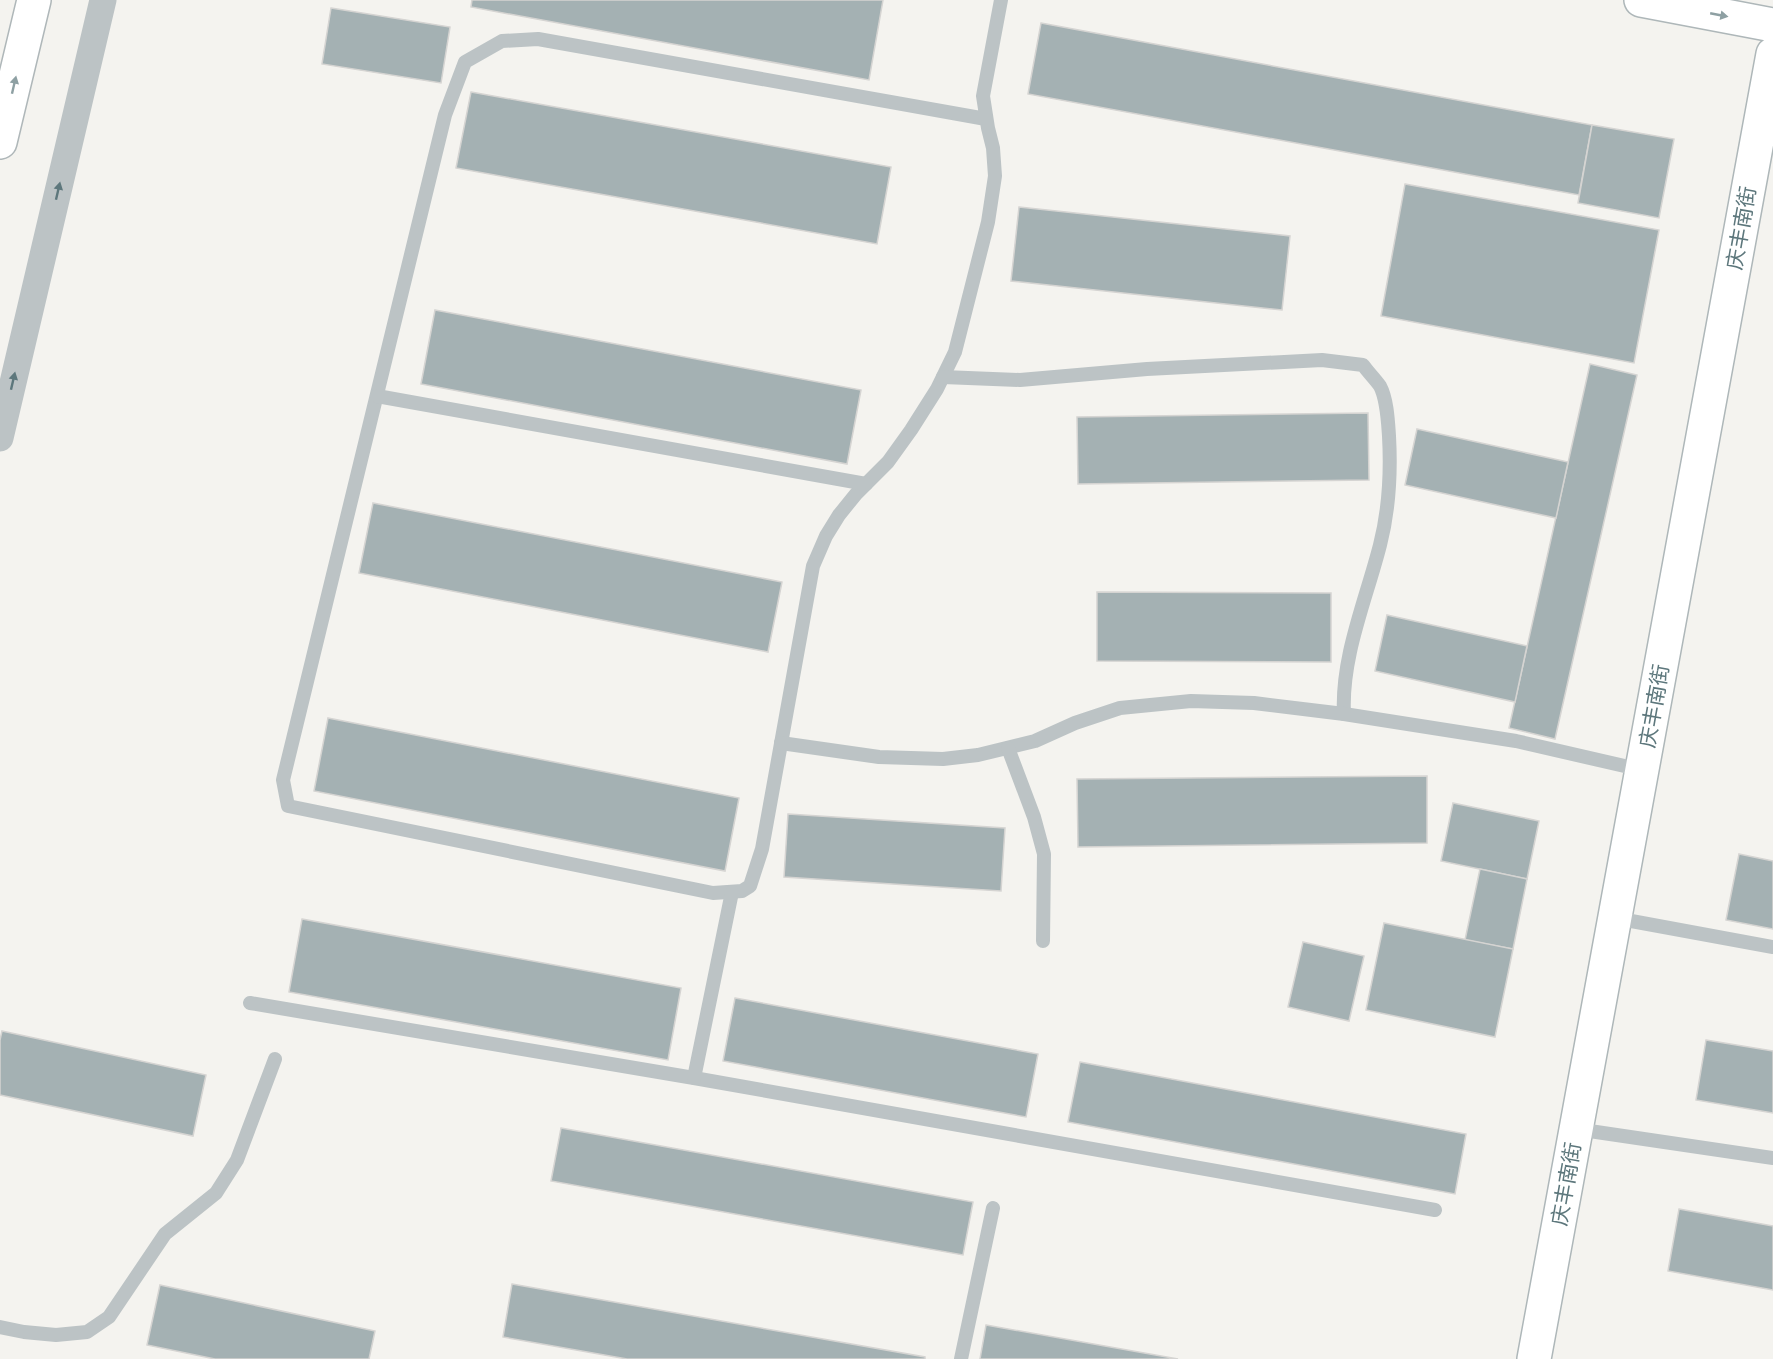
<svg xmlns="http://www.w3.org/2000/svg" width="1773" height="1359" font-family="Inter,'Noto Sans SC',sans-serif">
	<rect width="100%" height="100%" fill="#f4f3ef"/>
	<g fill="#a4b1b3" stroke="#d5d4d2" stroke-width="1.5">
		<path d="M 472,0 L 883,0 L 869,80 L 471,7 Z"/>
		<path d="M 331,8 L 450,27 L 441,83 L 322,64 Z"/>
		<path d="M 1041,23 L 1592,125 L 1579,195 L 1028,94 Z"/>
		<path d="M 471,92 L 891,167 L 877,244 L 456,168 Z"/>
		<path d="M 1592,125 L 1674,139 L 1659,218 L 1578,203 Z"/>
		<path d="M 1405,184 L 1659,230 L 1634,363 L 1381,316 Z"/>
		<path d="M 1019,207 L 1290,236 L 1282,310 L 1011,281 Z"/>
		<path d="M 435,310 L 861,390 L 847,464 L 421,384 Z"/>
		<path d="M 1590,364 L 1637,375 L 1555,739 L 1509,728 Z"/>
		<path d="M 1368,413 L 1369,480 L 1078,484 L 1077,417 Z"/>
		<path d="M 1417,429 L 1568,462 L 1556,518 L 1405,485 Z"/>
		<path d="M 373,503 L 782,582 L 768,652 L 359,573 Z"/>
		<path d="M 1097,592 L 1331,593 L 1331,662 L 1097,661 Z"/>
		<path d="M 1387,615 L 1527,646 L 1515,702 L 1375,671 Z"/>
		<path d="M 328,718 L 739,798 L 725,871 L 314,791 Z"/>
		<path d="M 1427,776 L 1427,843 L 1078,847 L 1077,779 Z"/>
		<path d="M 1453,803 L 1539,821 L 1527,879 L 1441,861 Z"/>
		<path d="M 788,814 L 1005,828 L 1001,891 L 784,877 Z"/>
		<path d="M 1739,854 L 1773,861 L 1773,929 L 1726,920 Z"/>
		<path d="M 1480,869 L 1527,879 L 1513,949 L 1465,940 Z"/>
		<path d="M 302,919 L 681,988 L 668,1060 L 289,992 Z"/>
		<path d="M 1384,923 L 1513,949 L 1495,1037 L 1366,1010 Z"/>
		<path d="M 1303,942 L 1364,956 L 1349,1021 L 1288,1007 Z"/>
		<path d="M 735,998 L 1038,1054 L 1026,1117 L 723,1061 Z"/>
		<path d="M 2,1031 L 206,1075 L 193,1136 L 0,1095 L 0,1040 Z"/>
		<path d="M 1706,1040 L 1773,1051 L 1773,1113 L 1696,1100 Z"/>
		<path d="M 1080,1062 L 1466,1134 L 1455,1194 L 1068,1122 Z"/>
		<path d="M 561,1128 L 973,1202 L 963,1255 L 551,1181 Z"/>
		<path d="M 1679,1209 L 1773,1226 L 1773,1290 L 1668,1271 Z"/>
		<path d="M 512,1284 L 925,1357 L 925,1359 L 627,1359 L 503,1337 Z"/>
		<path d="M 160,1285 L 375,1331 L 369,1359 L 215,1359 L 147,1345 Z"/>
		<path d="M 986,1325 L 1178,1359 L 980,1359 Z"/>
	</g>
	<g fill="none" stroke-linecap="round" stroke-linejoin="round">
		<defs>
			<g id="secondary">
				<path d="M 1641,0 L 1773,25"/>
				<path d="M 1534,1359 L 1773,54"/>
			</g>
			<path id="primary" d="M 0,142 L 34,0"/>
		</defs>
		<use href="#secondary" stroke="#aeb7b9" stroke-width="36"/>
		<use href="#primary" stroke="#afb7b9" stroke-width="36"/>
		<g stroke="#bcc3c5" stroke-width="14">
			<path d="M 986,119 L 538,39 L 502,41 L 465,62 L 445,115 L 283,780 L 288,806 L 713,893 L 742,891 L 750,886 L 762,849 L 813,566 L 826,536 L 839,515 L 856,494 L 888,462 L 911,430 L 937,389 L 955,352 L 988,222 L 995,176 L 993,148 L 988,128 L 983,96 L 1001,0"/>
			<path d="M 943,377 L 1020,380 L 1147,369 L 1322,360 L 1363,365 C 1368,372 1375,379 1380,386 C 1387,399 1388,421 1389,436 C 1391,472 1389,510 1380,545 C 1366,600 1341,657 1344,714"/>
			<path d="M 377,396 L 866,484"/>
			<path d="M 781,743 L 879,757 L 943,759 L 978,755 L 1035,741 L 1075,723 L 1120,708 L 1191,701 L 1254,703 L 1344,714 L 1516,741 L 1642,770"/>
			<path d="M 1008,748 L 1034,817 L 1044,854 L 1043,941"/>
			<path d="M 1615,918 L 1773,947"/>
			<path d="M 250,1003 L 694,1078 L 1435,1210"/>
			<path d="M 694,1078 L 732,892"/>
			<path d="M 1576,1129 L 1773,1158"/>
			<path d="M 0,1327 L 24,1332 L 56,1335 L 87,1332 L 109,1317 L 165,1234 L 216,1193 L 237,1160 L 275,1059"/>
			<path d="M 961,1359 L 993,1208"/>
		</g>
		<path stroke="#bcc3c5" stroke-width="27" d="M 0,438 L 103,0"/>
		<use href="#secondary" stroke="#fff" stroke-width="33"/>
		<use href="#primary" stroke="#fff" stroke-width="33"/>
	</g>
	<defs><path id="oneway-solid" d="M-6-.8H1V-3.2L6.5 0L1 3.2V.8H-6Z" transform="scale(1.5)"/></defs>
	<g fill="#8ea0a3">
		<use href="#oneway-solid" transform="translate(1719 15) rotate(11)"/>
		<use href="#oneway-solid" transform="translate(14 85) rotate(-77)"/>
	</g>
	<g fill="#5d777c">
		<use href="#oneway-solid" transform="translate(58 191) rotate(-77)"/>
		<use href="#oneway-solid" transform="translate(13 381) rotate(-77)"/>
	</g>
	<g text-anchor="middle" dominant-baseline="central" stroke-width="6" stroke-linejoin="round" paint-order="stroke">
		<g font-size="21" fill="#5d777c" stroke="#fff">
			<text transform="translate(1741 228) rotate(-80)">庆丰南街</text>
			<text transform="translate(1654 706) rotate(-80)">庆丰南街</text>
			<text transform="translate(1566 1184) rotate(-80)">庆丰南街</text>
		</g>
	</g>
</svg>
